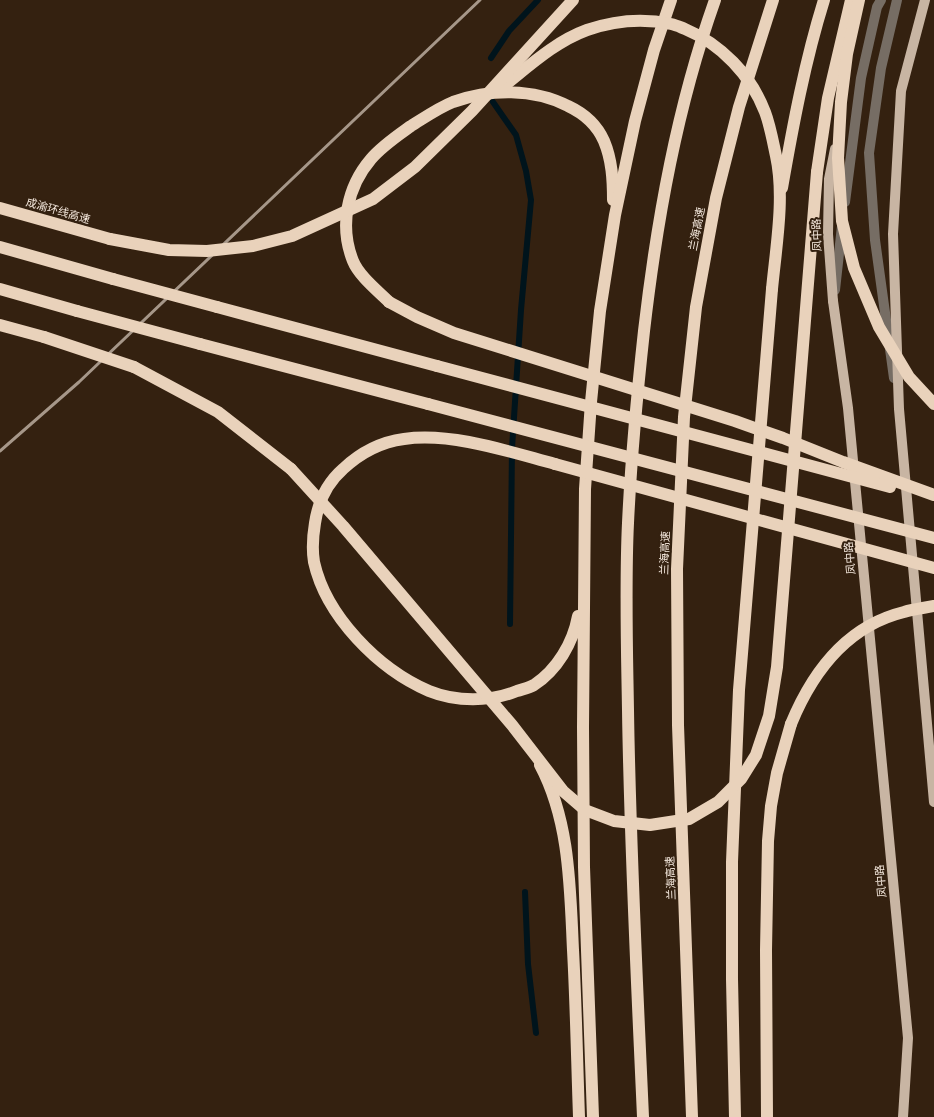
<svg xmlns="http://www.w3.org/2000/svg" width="934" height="1117" font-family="Karla,'Noto Sans SC',sans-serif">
	<rect width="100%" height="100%" fill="#342110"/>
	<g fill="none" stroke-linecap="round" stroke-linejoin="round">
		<g stroke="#00141c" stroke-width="6">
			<path d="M 491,58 L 509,31 L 538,0"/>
			<path d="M 493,102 L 516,135 L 526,171 L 531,200 L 521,310 L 512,448 L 510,624"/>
			<path d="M 525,892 L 528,964 L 536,1033"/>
		</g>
		<g stroke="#766d64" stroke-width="10">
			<path d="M 845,202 L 861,78 L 877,7 L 881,0"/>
			<path d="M 835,290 L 842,226"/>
			<path d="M 894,378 L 875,240 L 869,153 L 881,68 L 897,0"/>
		</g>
		<g stroke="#c8b5a3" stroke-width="10">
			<path d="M 925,0 L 901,91 L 893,234 L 899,409 L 934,802"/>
			<path d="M 833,301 L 848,408 L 908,1038 L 903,1117"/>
		</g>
		<g stroke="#e9d2bb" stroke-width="12">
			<path d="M 817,172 L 828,98 L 851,0"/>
			<path d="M 782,188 C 793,125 805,61 824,0"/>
			<path d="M 0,208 L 110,239"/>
			<path d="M 0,247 L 113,279"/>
			<path d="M 0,289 L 77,311"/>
			<path d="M 389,302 C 378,291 359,276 353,261 C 339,226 347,187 371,159 C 382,146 397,136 411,126 C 424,118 438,108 453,102 C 490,89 533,88 568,106 C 583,113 597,125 604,141 C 612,160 613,180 613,200"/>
			<path d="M 217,307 L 437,366"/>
			<path d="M 0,325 L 44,337"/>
			<path d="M 200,344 L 428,404"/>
			<path d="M 134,367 L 218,412 L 291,469"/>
			<path d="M 555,464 C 510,452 452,432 404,439 C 381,442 360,453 343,469 C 327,483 318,503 315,523 C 313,535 312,550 314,562 C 326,616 378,669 429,691 C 456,702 490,702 517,691 C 523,689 529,688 534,685 C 557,670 573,643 578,616"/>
			<path d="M 540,765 C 570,821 570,888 573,950 C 576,1005 577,1061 579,1117"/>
			<path d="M 593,1117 L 584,867 L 583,727 L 585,489 L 591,402 L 600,311 L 615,215 L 635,121 L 654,50 L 671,0"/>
			<path d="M 643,1117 C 637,981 630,846 628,710 C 627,648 625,585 628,523 C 631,459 637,395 644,331 C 657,219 677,107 715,0"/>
			<path d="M 692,1117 L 678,725 L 677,569 L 684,417 L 696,307 L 716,198 L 739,107 L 773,0"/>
			<path d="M 735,1117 L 732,979 L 732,862 L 739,690 L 772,289"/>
			<path d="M 767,1117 L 766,950 L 768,841 L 771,806 L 777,773 L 791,724"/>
		</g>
		<path stroke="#a69789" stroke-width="3" d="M 0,451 L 79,382 L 480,0"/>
		<path stroke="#c8b5a3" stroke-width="10" d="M 833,301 L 828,234 L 829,179 L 835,149"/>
		<g stroke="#e9d2bb" stroke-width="12">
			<path d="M 859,0 L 847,54 L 841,102 L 838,158 L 842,221 L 854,268 L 879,327 L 909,377 L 934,404"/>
			<path d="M 500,89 C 527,68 554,42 587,30 C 613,21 643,18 671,24 C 676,25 680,27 685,29 C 721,44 751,75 765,112 C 770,125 773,142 776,156 C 785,197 776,247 772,289"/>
			<path d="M 110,239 L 169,250 L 207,251 L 253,246 L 292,236 L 373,199 L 415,167 L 472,111 L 573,0"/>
			<path d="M 113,279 L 217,307"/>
			<path d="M 389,302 L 417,317 L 454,333 L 735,421 L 783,438 L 843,462 L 934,495"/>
			<path d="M 77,311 L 200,344"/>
			<path d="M 44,337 L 134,367"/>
			<path d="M 437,366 L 890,487"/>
			<path d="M 428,404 L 934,538"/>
			<path d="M 555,464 L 934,568"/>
			<path d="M 291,469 L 343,526 L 512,725 L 563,791 L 585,810 L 614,821 L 650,825 L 689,819 L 718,802 L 741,779 L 756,755 L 769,716 L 777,667 L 817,172"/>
			<path d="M 791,724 C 812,673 847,626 904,612 C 914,609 924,608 934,606"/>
		</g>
	</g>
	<g text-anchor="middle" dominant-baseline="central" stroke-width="4" stroke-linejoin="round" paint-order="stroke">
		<g font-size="11" fill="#f7ebe0" stroke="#342110">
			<text transform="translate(58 211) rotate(16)">成渝环线高速</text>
			<text transform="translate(697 229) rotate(-79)">兰海高速</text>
			<text transform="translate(817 235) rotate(-92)">凤中路</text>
			<text transform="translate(665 553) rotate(-88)">兰海高速</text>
			<text transform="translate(850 558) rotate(-95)">凤中路</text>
			<text transform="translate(671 878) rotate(-92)">兰海高速</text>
			<text transform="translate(881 881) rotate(-95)">凤中路</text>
		</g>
	</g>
</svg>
